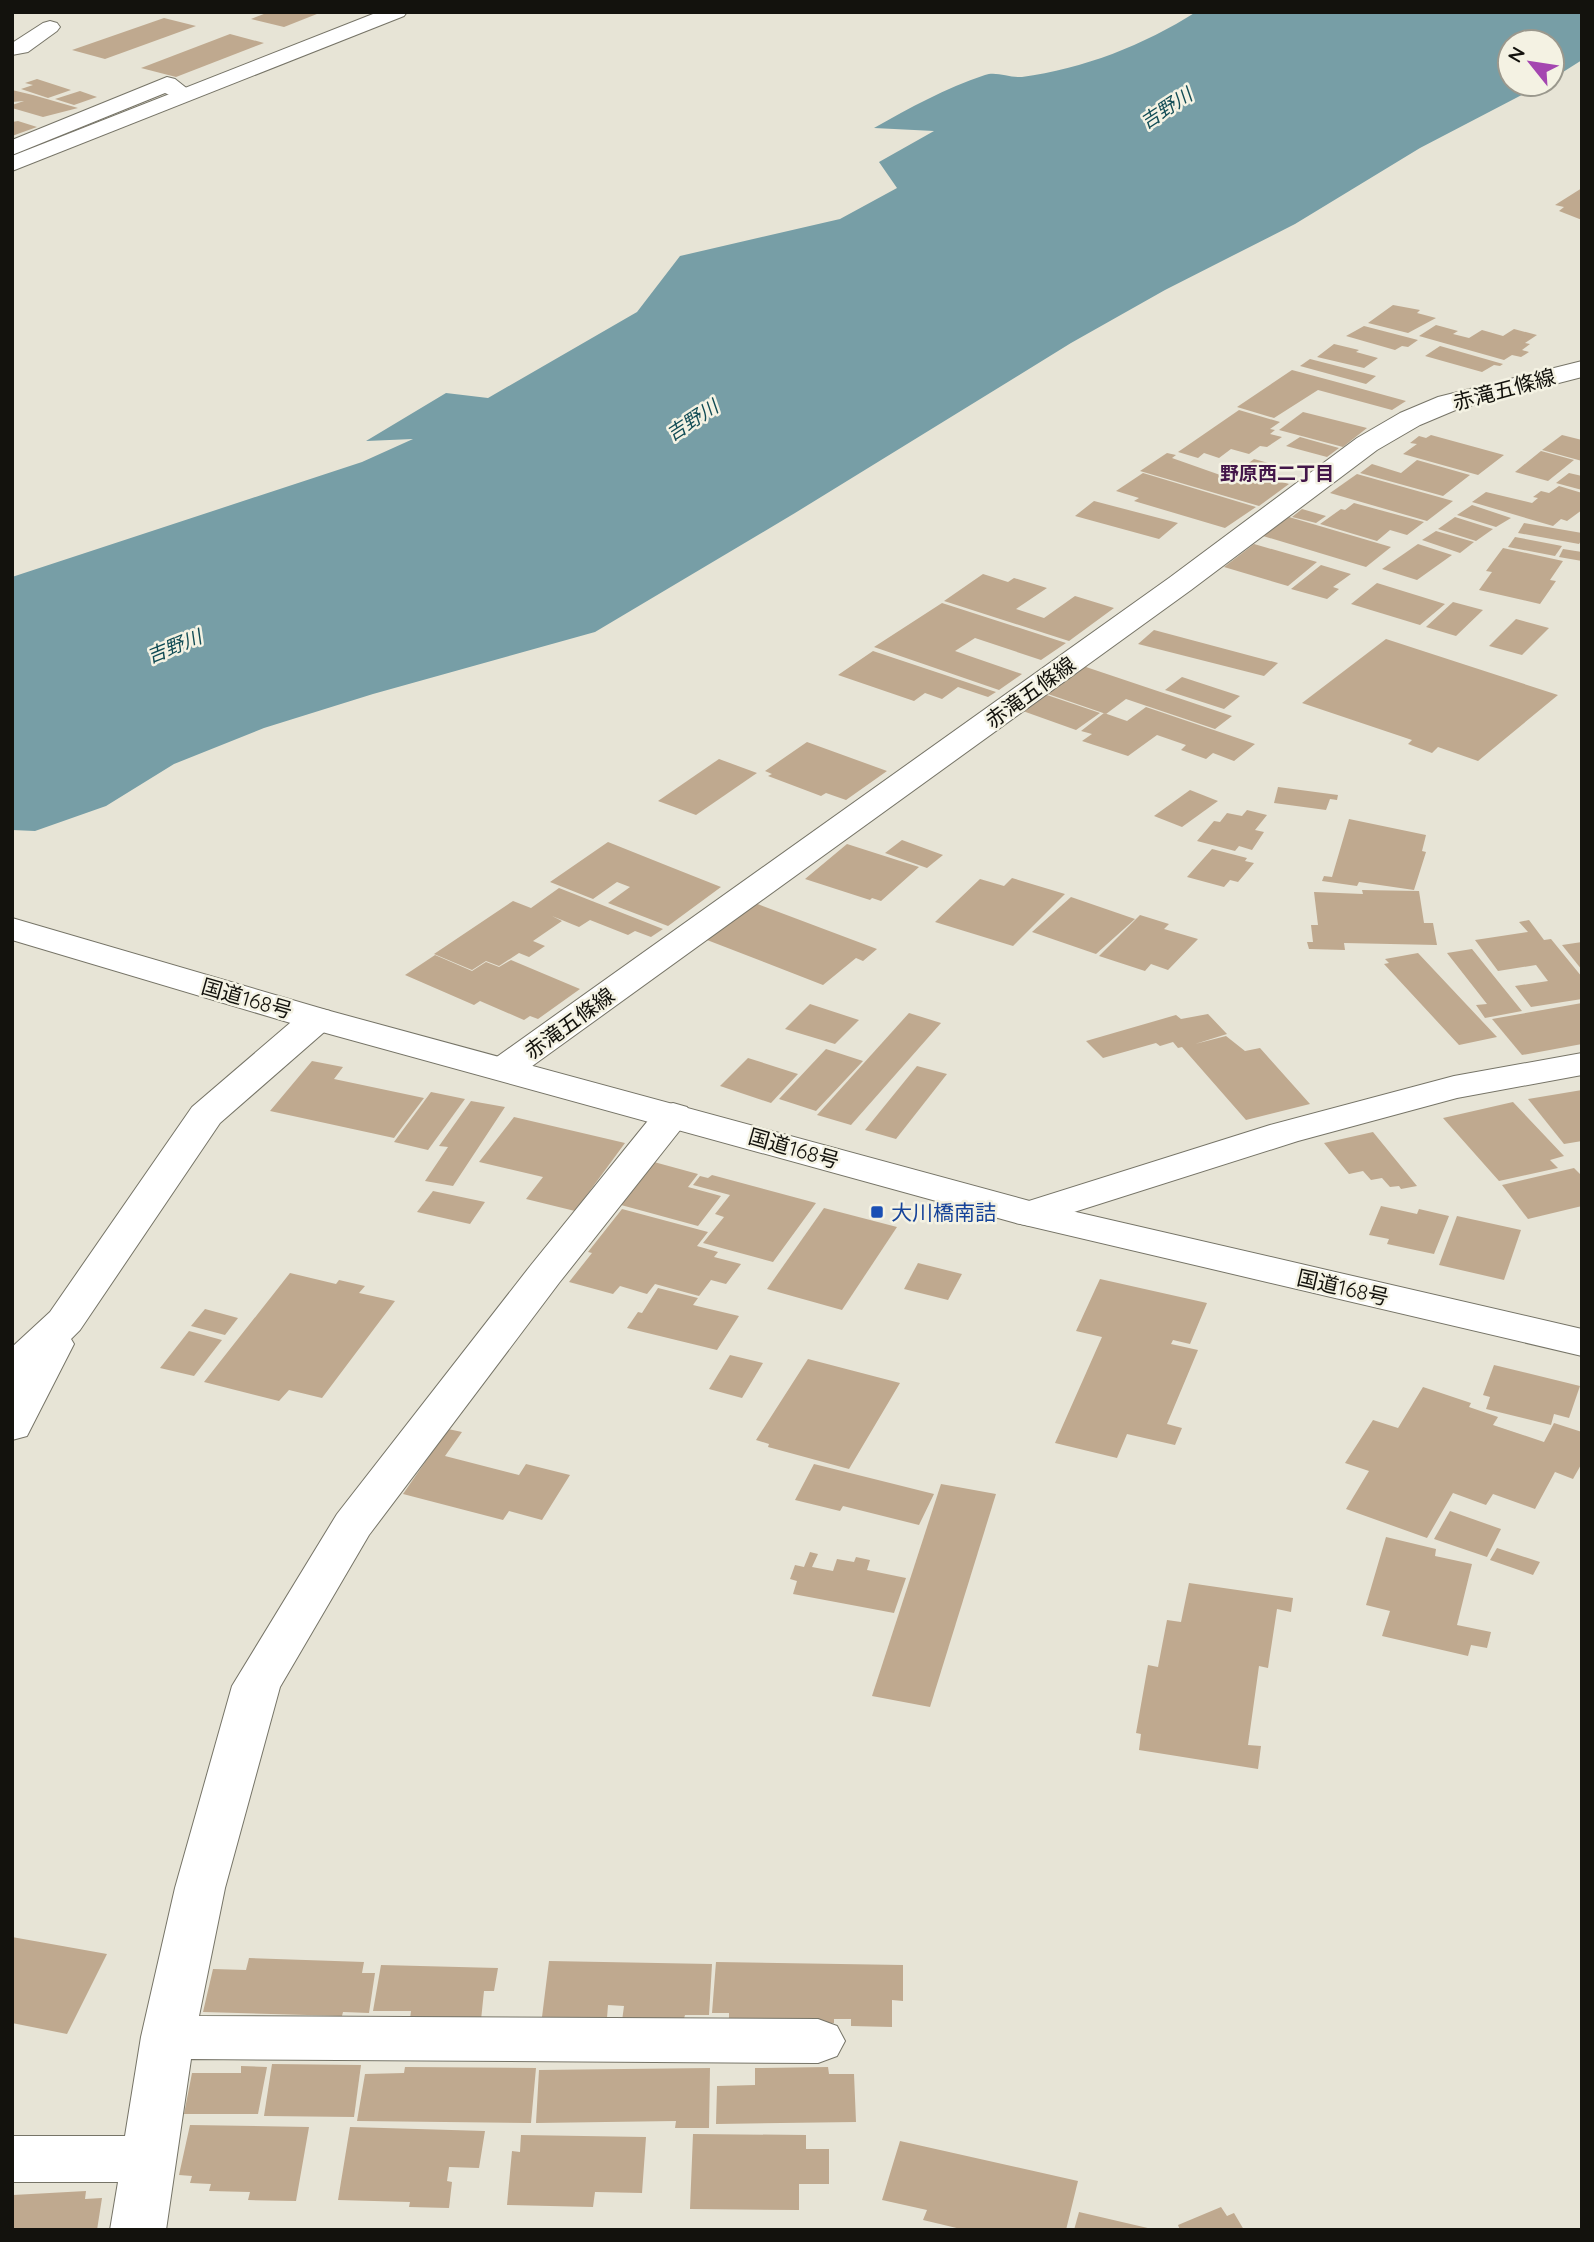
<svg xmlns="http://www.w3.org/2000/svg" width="1594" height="2242" font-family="Quicksand,'Noto Sans JP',sans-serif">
	<rect width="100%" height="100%" fill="#e7e4d6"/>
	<path fill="#779ea6" d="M 1196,12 L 1582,12 L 1582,60 L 1552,79 L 1552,42 L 1510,42 L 1510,84 L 1543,84 L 1420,148 L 1295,224 L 1165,290 L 1071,343 L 795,513 L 595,632 L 373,694 L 264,728 L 174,764 L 106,806 L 35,831 L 12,830 L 12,577 L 362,462 L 413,439 L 366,441 L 446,393 L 488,398 L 637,312 L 680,256 L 840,219 L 897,188 L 879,162 L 934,131 L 874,128 C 910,108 945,88 985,75 C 996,71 1010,78 1022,77 C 1083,69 1144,45 1196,12 Z"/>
	<g fill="#bfa98f">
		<path d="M 269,12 L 322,12 L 284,27 L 251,19 Z"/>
		<path d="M 164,18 L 196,26 L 105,59 L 72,50 Z"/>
		<path d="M 230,34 L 264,43 L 176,77 L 141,68 Z"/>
		<path d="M 37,79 L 71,90 L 48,98 L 21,89 L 33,85 L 25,83 Z"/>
		<path d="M 12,90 L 33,95 L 78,108 L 43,117 L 12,108 L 12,105 L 24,101 L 12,102 Z"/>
		<path d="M 80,91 L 97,97 L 74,105 L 55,99 Z"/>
		<path d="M 18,121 L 37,127 L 12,136 L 12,122 Z"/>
		<path d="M 1582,188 L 1582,220 L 1559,211 L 1564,207 L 1555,205 Z"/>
		<path d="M 1393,305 L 1420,310 L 1417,313 L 1436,318 L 1408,333 L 1368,323 Z"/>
		<path d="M 1436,325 L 1458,331 L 1453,334 L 1469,338 L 1482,330 L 1503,336 L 1514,329 L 1537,335 L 1525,343 L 1530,344 L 1522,350 L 1529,352 L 1521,357 L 1512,355 L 1504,360 L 1419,336 Z"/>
		<path d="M 1364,326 L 1418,340 L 1408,347 L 1402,346 L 1395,350 L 1346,336 Z"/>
		<path d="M 1334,344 L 1359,350 L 1356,352 L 1378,358 L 1364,368 L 1317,357 Z"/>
		<path d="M 1440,346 L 1503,364 L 1500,366 L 1494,365 L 1482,372 L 1425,356 Z"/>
		<path d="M 1310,359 L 1376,376 L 1366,384 L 1300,366 Z"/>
		<path d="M 1292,370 L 1333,381 L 1406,401 L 1392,410 L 1318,390 L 1274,418 L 1237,407 Z"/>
		<path d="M 1239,410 L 1280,422 L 1270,429 L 1275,430 L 1270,434 L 1282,437 L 1267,447 L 1260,446 L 1249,454 L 1231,449 L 1219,458 L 1204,453 L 1198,458 L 1178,452 Z"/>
		<path d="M 1303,412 L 1367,428 L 1343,447 L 1279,430 Z"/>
		<path d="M 1431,435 L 1504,455 L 1478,475 L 1403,454 L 1417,444 L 1410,443 L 1419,436 L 1426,438 Z"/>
		<path d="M 1562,435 L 1582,440 L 1582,461 L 1542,450 Z"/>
		<path d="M 1300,437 L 1339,448 L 1327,457 L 1286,446 Z"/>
		<path d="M 1541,451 L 1574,460 L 1548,481 L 1515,472 Z"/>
		<path d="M 1167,453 L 1176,455 L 1172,458 L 1223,476 L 1234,468 L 1289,484 L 1259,506 L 1140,471 Z"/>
		<path d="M 1254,459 L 1279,466 L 1266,476 L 1241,469 Z"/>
		<path d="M 1417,460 L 1470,475 L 1443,496 L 1360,473 L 1372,464 L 1401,473 Z"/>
		<path d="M 1143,473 L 1256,507 L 1225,528 L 1134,501 L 1139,498 L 1116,491 Z"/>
		<path d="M 1569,473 L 1582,476 L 1582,490 L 1556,483 Z"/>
		<path d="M 1357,474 L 1453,501 L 1427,521 L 1330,493 Z"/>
		<path d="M 1559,486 L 1582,493 L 1582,510 L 1567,521 L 1561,519 L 1553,526 L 1472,502 L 1486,492 L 1532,503 L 1538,498 L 1533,497 L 1541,491 L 1549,493 Z"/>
		<path d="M 1094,501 L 1178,523 L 1159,539 L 1075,516 Z"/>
		<path d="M 1354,503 L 1424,522 L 1407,535 L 1390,530 L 1377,541 L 1320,524 L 1341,509 L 1345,510 Z"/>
		<path d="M 1472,505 L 1511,518 L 1496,527 L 1457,515 Z"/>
		<path d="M 1302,509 L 1326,516 L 1316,523 L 1292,517 Z"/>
		<path d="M 1289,517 L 1391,547 L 1366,567 L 1263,536 Z"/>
		<path d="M 1455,517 L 1493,529 L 1476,541 L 1438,529 Z"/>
		<path d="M 1524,523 L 1582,533 L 1582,539 L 1579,544 L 1518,533 Z"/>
		<path d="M 1436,531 L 1474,542 L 1460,553 L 1422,540 Z"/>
		<path d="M 1515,537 L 1562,546 L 1555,556 L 1508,547 Z"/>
		<path d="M 1254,544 L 1317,562 L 1288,586 L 1224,567 Z"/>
		<path d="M 1418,544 L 1452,555 L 1417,580 L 1382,569 Z"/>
		<path d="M 1503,548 L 1563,561 L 1550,580 L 1556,581 L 1540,604 L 1479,590 L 1492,572 L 1486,571 Z"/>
		<path d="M 1563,549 L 1582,552 L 1582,561 L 1559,557 Z"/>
		<path d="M 1321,565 L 1351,574 L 1333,587 L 1339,589 L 1327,599 L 1291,589 Z"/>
		<path d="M 983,574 L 1008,582 L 1014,578 L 1047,588 L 1016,609 L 1044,618 L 1075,596 L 1114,608 L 1069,641 L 944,601 Z"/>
		<path d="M 1377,583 L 1445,604 L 1420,625 L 1351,604 Z"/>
		<path d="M 1453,602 L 1483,610 L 1456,636 L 1426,627 Z"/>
		<path d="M 942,603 L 1066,643 L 1041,660 L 975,638 L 955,651 L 1022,674 L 999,690 L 874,647 Z"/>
		<path d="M 1516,619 L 1549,628 L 1522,655 L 1489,646 Z"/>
		<path d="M 1154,630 L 1278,663 L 1264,676 L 1138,644 Z"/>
		<path d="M 1386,639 L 1558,695 L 1478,761 L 1438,747 L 1432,753 L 1408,744 L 1412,740 L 1302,703 Z"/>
		<path d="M 873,651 L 996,692 L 988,697 L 958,687 L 942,699 L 925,693 L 914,701 L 838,675 Z"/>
		<path d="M 1083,666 L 1232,716 L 1215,729 L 1126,699 L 1106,714 L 1045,693 Z"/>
		<path d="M 1182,677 L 1240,696 L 1224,709 L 1165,690 Z"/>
		<path d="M 1044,694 L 1100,713 L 1076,730 L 1020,710 Z"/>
		<path d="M 1146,707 L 1255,744 L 1234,761 L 1213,753 L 1206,759 L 1181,750 L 1186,745 L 1157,735 L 1128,756 L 1082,741 L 1092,734 L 1081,731 L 1104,713 L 1127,721 Z"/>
		<path d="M 807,742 L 887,771 L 846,800 L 826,793 L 821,796 L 768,776 L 772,774 L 765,771 Z"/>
		<path d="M 719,759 L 757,773 L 696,815 L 658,801 Z"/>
		<path d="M 1278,787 L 1338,795 L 1337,800 L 1330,799 L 1326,810 L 1274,803 Z"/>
		<path d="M 1190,790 L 1218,801 L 1182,827 L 1154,816 Z"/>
		<path d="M 1247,810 L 1267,815 L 1255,830 L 1264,832 L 1252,850 L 1239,846 L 1235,851 L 1197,841 L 1214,821 L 1220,822 L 1227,813 L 1242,816 Z"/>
		<path d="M 1349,819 L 1426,835 L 1422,851 L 1426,852 L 1414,890 L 1359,882 L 1357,886 L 1322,881 L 1324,876 L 1332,877 Z"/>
		<path d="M 902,840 L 943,855 L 927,868 L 885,853 Z"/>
		<path d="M 608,842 L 668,866 L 721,887 L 668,926 L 608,903 L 630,887 L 617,882 L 593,899 L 550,882 Z"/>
		<path d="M 847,844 L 919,867 L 881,901 L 872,898 L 870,900 L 805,879 Z"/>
		<path d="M 1212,849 L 1247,858 L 1245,861 L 1254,863 L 1238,882 L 1230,880 L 1224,887 L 1187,877 Z"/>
		<path d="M 1012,878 L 1065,894 L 1013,946 L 935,922 L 980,879 L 1004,886 Z"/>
		<path d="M 559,888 L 663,929 L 651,937 L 635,931 L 628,935 L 590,920 L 579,927 L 552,916 L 562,921 L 533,941 L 545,946 L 529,957 L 519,953 L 499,966 L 486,961 L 472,970 L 434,954 L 513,901 L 531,908 Z"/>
		<path d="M 1362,890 L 1419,891 L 1424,923 L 1433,923 L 1437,945 L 1344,943 L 1345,950 L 1309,949 L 1307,942 L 1313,942 L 1311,925 L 1318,925 L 1314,892 L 1363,894 Z"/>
		<path d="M 1071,897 L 1135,919 L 1096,954 L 1032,932 Z"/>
		<path d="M 755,903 L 877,949 L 863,961 L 856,958 L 823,985 L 707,940 Z"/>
		<path d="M 1140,915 L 1169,924 L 1164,929 L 1198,939 L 1168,970 L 1151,964 L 1145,971 L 1099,956 Z"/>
		<path d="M 1529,920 L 1544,940 L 1551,939 L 1582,977 L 1582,999 L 1531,1007 L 1515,986 L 1548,981 L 1536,965 L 1498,971 L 1475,940 L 1528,932 L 1519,922 Z"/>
		<path d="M 1582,942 L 1582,970 L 1562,945 Z"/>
		<path d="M 1472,949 L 1522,1011 L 1485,1018 L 1476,1005 L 1487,1004 L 1447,953 Z"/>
		<path d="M 1418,953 L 1497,1037 L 1459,1045 L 1384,964 L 1389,963 L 1385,959 Z"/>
		<path d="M 435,955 L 472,971 L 486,962 L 499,967 L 511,960 L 580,989 L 538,1019 L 530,1016 L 524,1020 L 480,1001 L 474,1005 L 405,975 Z"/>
		<path d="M 1582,1003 L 1582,1044 L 1522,1055 L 1492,1019 Z"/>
		<path d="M 810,1004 L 859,1020 L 835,1044 L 785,1029 Z"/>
		<path d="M 909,1013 L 941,1023 L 851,1125 L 817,1115 Z"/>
		<path d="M 1208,1014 L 1227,1034 L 1195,1044 L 1226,1036 L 1245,1051 L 1260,1048 L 1310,1104 L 1246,1120 L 1182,1047 L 1178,1048 L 1173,1042 L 1160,1046 L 1156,1043 L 1103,1058 L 1086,1041 L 1176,1015 L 1181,1019 Z"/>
		<path d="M 826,1049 L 863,1061 L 816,1111 L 779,1099 Z"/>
		<path d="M 748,1058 L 798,1074 L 771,1103 L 720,1086 Z"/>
		<path d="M 312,1061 L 343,1067 L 334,1079 L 424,1098 L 394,1138 L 270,1111 Z"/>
		<path d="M 917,1066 L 947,1074 L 896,1139 L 865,1130 Z"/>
		<path d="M 1582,1090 L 1582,1141 L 1564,1144 L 1528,1099 Z"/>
		<path d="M 431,1092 L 465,1099 L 428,1150 L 394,1142 Z"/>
		<path d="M 471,1101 L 505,1107 L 453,1186 L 425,1181 L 448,1147 L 439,1146 Z"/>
		<path d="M 1513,1102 L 1564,1156 L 1550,1160 L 1558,1168 L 1499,1181 L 1443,1118 Z"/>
		<path d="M 514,1117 L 625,1143 L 575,1211 L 526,1199 L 543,1177 L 479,1162 Z"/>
		<path d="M 1373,1132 L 1417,1186 L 1401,1189 L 1399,1186 L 1390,1187 L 1382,1178 L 1371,1180 L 1363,1171 L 1349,1174 L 1324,1143 Z"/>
		<path d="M 654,1162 L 698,1174 L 688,1187 L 721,1196 L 698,1226 L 621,1205 Z"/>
		<path d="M 1574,1168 L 1582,1176 L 1582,1206 L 1528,1219 L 1502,1185 Z"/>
		<path d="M 712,1175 L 816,1203 L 773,1262 L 703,1243 L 724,1217 L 715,1214 L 730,1195 L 693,1185 L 700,1176 L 708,1178 Z"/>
		<path d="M 433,1191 L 485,1202 L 470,1224 L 417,1212 Z"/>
		<path d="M 1381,1206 L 1417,1214 L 1419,1209 L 1449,1216 L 1434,1254 L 1387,1244 L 1389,1239 L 1369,1235 Z"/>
		<path d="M 824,1208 L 897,1227 L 842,1310 L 767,1289 Z"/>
		<path d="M 622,1209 L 708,1232 L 697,1246 L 718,1252 L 714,1257 L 741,1264 L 726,1284 L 711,1280 L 699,1296 L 655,1284 L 647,1294 L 620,1286 L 613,1294 L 569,1282 L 592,1253 L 588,1252 Z"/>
		<path d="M 1457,1216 L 1521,1230 L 1504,1280 L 1439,1265 Z"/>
		<path d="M 918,1263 L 962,1274 L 948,1300 L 904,1289 Z"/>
		<path d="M 290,1273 L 336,1284 L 339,1280 L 365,1286 L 359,1293 L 395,1301 L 322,1398 L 289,1390 L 279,1401 L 204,1382 Z"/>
		<path d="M 1100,1279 L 1207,1303 L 1190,1344 L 1173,1340 L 1171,1344 L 1198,1350 L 1167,1424 L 1182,1428 L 1175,1445 L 1127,1434 L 1117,1458 L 1055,1443 L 1102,1337 L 1076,1331 Z"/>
		<path d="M 658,1288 L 698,1298 L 693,1305 L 739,1316 L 717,1350 L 627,1328 L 638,1312 L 642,1313 Z"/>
		<path d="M 205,1309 L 238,1318 L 225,1335 L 191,1326 Z"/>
		<path d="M 189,1331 L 222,1340 L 194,1376 L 160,1368 Z"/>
		<path d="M 730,1355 L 763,1363 L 742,1398 L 709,1389 Z"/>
		<path d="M 808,1359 L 900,1383 L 849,1469 L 768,1447 L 769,1444 L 756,1440 Z"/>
		<path d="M 1494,1365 L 1580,1386 L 1569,1418 L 1554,1414 L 1551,1425 L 1486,1409 L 1490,1397 L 1483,1395 Z"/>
		<path d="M 1423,1387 L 1471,1403 L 1469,1407 L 1498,1417 L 1493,1425 L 1544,1442 L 1554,1423 L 1582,1432 L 1582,1463 L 1573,1479 L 1555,1472 L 1535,1509 L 1493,1494 L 1486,1505 L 1453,1493 L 1427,1538 L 1346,1509 L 1369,1471 L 1345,1463 L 1373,1420 L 1398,1428 Z"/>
		<path d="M 448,1429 L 462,1432 L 445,1456 L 519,1475 L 526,1464 L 570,1475 L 542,1520 L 509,1511 L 503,1520 L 403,1494 Z"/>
		<path d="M 814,1464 L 934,1494 L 919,1525 L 843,1506 L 840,1511 L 795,1500 Z"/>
		<path d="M 941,1484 L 996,1494 L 930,1707 L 872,1696 Z"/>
		<path d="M 1450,1511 L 1501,1529 L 1487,1557 L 1434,1539 Z"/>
		<path d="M 1386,1537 L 1436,1549 L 1435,1556 L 1472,1564 L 1457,1625 L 1491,1632 L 1487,1648 L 1471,1645 L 1468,1656 L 1382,1636 L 1390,1611 L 1366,1605 Z"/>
		<path d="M 1497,1548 L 1540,1562 L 1533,1575 L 1490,1560 Z"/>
		<path d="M 810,1552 L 818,1554 L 812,1567 L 833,1571 L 837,1559 L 854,1562 L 856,1557 L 870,1560 L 867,1570 L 906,1578 L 894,1613 L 793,1594 L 797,1581 L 790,1579 L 795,1565 L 804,1567 Z"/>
		<path d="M 1189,1583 L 1293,1598 L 1291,1612 L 1277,1609 L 1268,1668 L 1259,1666 L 1248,1745 L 1261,1746 L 1258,1769 L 1139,1750 L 1141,1734 L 1136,1733 L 1148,1665 L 1158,1667 L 1167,1620 L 1181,1622 Z"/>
		<path d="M 12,1937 L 107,1954 L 67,2034 L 12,2023 Z"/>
		<path d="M 249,1958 L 364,1962 L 362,1973 L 375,1973 L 369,2013 L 343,2012 L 342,2016 L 203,2012 L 213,1969 L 246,1970 Z"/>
		<path d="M 549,1961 L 712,1964 L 709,2015 L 685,2015 L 683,2022 L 622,2021 L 624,2006 L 608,2005 L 607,2018 L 542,2017 Z"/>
		<path d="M 716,1962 L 903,1965 L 903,2001 L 892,2000 L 892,2027 L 851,2026 L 851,2019 L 834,2019 L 834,2023 L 729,2021 L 729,2013 L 712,2013 Z"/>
		<path d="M 381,1965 L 498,1968 L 494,1991 L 484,1991 L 481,2020 L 410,2019 L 411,2011 L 373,2011 Z"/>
		<path d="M 272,2064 L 361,2065 L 354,2117 L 264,2116 Z"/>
		<path d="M 241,2066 L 267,2067 L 258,2114 L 184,2114 L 192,2073 L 241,2073 Z"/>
		<path d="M 405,2067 L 536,2068 L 531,2123 L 357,2121 L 365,2074 L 404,2073 Z"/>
		<path d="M 828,2067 L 829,2074 L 854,2074 L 856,2122 L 716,2124 L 717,2086 L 755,2085 L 755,2068 Z"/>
		<path d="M 710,2068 L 709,2128 L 675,2128 L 676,2121 L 536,2123 L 539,2070 Z"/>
		<path d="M 190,2125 L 309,2127 L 296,2201 L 248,2200 L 250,2192 L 209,2191 L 211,2184 L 190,2183 L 192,2176 L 179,2175 Z"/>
		<path d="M 350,2127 L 485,2131 L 479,2168 L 449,2167 L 447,2181 L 452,2182 L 449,2208 L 409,2207 L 410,2202 L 338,2200 Z"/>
		<path d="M 693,2134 L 806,2135 L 806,2149 L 829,2149 L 829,2184 L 799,2184 L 799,2210 L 690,2209 Z"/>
		<path d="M 521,2135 L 646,2137 L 642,2193 L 595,2192 L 593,2207 L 507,2205 L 512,2151 L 520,2152 Z"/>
		<path d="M 900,2141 L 1078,2181 L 1066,2230 L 965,2230 L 923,2220 L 927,2210 L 882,2200 Z"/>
		<path d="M 86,2191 L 85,2199 L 102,2198 L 97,2230 L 12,2230 L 13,2195 Z"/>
		<path d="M 1221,2207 L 1227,2216 L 1234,2213 L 1244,2230 L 1180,2230 L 1178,2225 Z"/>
		<path d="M 1079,2212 L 1152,2229 L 1152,2230 L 1074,2230 Z"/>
	</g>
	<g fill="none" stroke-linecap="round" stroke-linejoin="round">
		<defs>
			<g id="street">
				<path d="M 50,21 L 57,23 L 60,27 L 57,31 L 28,52 L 12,55 L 12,43 L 43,23 Z"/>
				<path d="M 167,77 L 175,79 L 194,94 L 191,99 L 183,101 L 165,93 L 12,155 L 12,140 Z"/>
				<path d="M 317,1008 L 330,1011 L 335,1019 L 330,1027 L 220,1123 L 80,1330 L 71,1339 L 74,1344 L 27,1436 L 12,1440 L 12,1347 L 50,1312 L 192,1107 L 304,1011 Z"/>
				<path d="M 673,1103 L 687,1107 L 692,1115 L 559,1283 L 369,1535 L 280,1687 L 225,1888 L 199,2016 L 818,2019 L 837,2026 L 845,2041 L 837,2056 L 818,2063 L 191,2059 L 166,2230 L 110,2230 L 118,2182 L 12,2182 L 12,2136 L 125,2136 L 141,2037 L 175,1888 L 232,1686 L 337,1514 L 531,1265 L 659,1107 Z"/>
			</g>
			<g id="secondary">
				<path d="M 378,12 L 407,12 L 404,16 L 12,171 L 12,156 Z"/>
				<path d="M 1582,361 L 1582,377 L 1458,409 L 1420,425 L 1377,450 L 1191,590 L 517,1077 L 504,1080 L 491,1077 L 485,1069 L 491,1061 L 1169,578 L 1357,438 L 1400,413 L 1438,397 Z"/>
				<path d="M 1582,1053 L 1582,1075 L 1457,1098 L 1298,1141 L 1030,1226 L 1016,1223 L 1010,1214 L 1016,1205 L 1270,1125 L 1454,1076 Z"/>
			</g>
			<path id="highway" d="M 12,918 L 330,1011 L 1037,1203 L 1582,1329 L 1582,1356 L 1016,1223 L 304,1027 L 12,940 Z"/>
		</defs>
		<use href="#street" stroke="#767467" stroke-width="2"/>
		<use href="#secondary" stroke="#767467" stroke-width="2"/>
		<use href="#highway" stroke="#767467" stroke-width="2"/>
		<use href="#street" fill="#fff" fill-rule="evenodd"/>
		<use href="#secondary" fill="#fff" fill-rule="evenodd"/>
		<use href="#highway" fill="#fff" fill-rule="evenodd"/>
	</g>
	<rect fill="#1a4fb4" stroke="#f4f2e3" stroke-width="2.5" x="870" y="1205" width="14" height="14" rx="3.5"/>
	<g text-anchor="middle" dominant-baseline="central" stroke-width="5" stroke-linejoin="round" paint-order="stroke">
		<g font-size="19" font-style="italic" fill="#114c55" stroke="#f4f2e3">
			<text transform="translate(1166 108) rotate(-33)">吉野川</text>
			<text transform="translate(692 420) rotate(-33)">吉野川</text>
			<text transform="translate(174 646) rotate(-22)">吉野川</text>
		</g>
		<g font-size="19" font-weight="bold" fill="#431649" stroke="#f4f2e3">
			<text x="1277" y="473">野原西二丁目</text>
		</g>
		<g font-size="21" fill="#13120d" stroke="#f4f2e3">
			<text transform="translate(1504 389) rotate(-15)">赤滝五條線</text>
			<text transform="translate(1030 692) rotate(-36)">赤滝五條線</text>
			<text transform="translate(247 998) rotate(16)">国道168号</text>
			<text transform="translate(569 1023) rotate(-36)">赤滝五條線</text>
			<text transform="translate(794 1148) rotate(16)">国道168号</text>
			<text transform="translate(1343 1287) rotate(13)">国道168号</text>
		</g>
		<g font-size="21" fill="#164399" stroke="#f4f2e3" text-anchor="start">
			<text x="891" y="1212">大川橋南詰</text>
		</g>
	</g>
	<rect width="1594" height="2242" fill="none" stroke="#13120d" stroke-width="28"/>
	<g transform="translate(1531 63) rotate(300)"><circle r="33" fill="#f4f2e3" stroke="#9a988d" stroke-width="2"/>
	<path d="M0-5L12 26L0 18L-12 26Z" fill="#a446b0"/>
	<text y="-10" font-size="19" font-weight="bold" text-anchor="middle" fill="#13120d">N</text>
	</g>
</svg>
